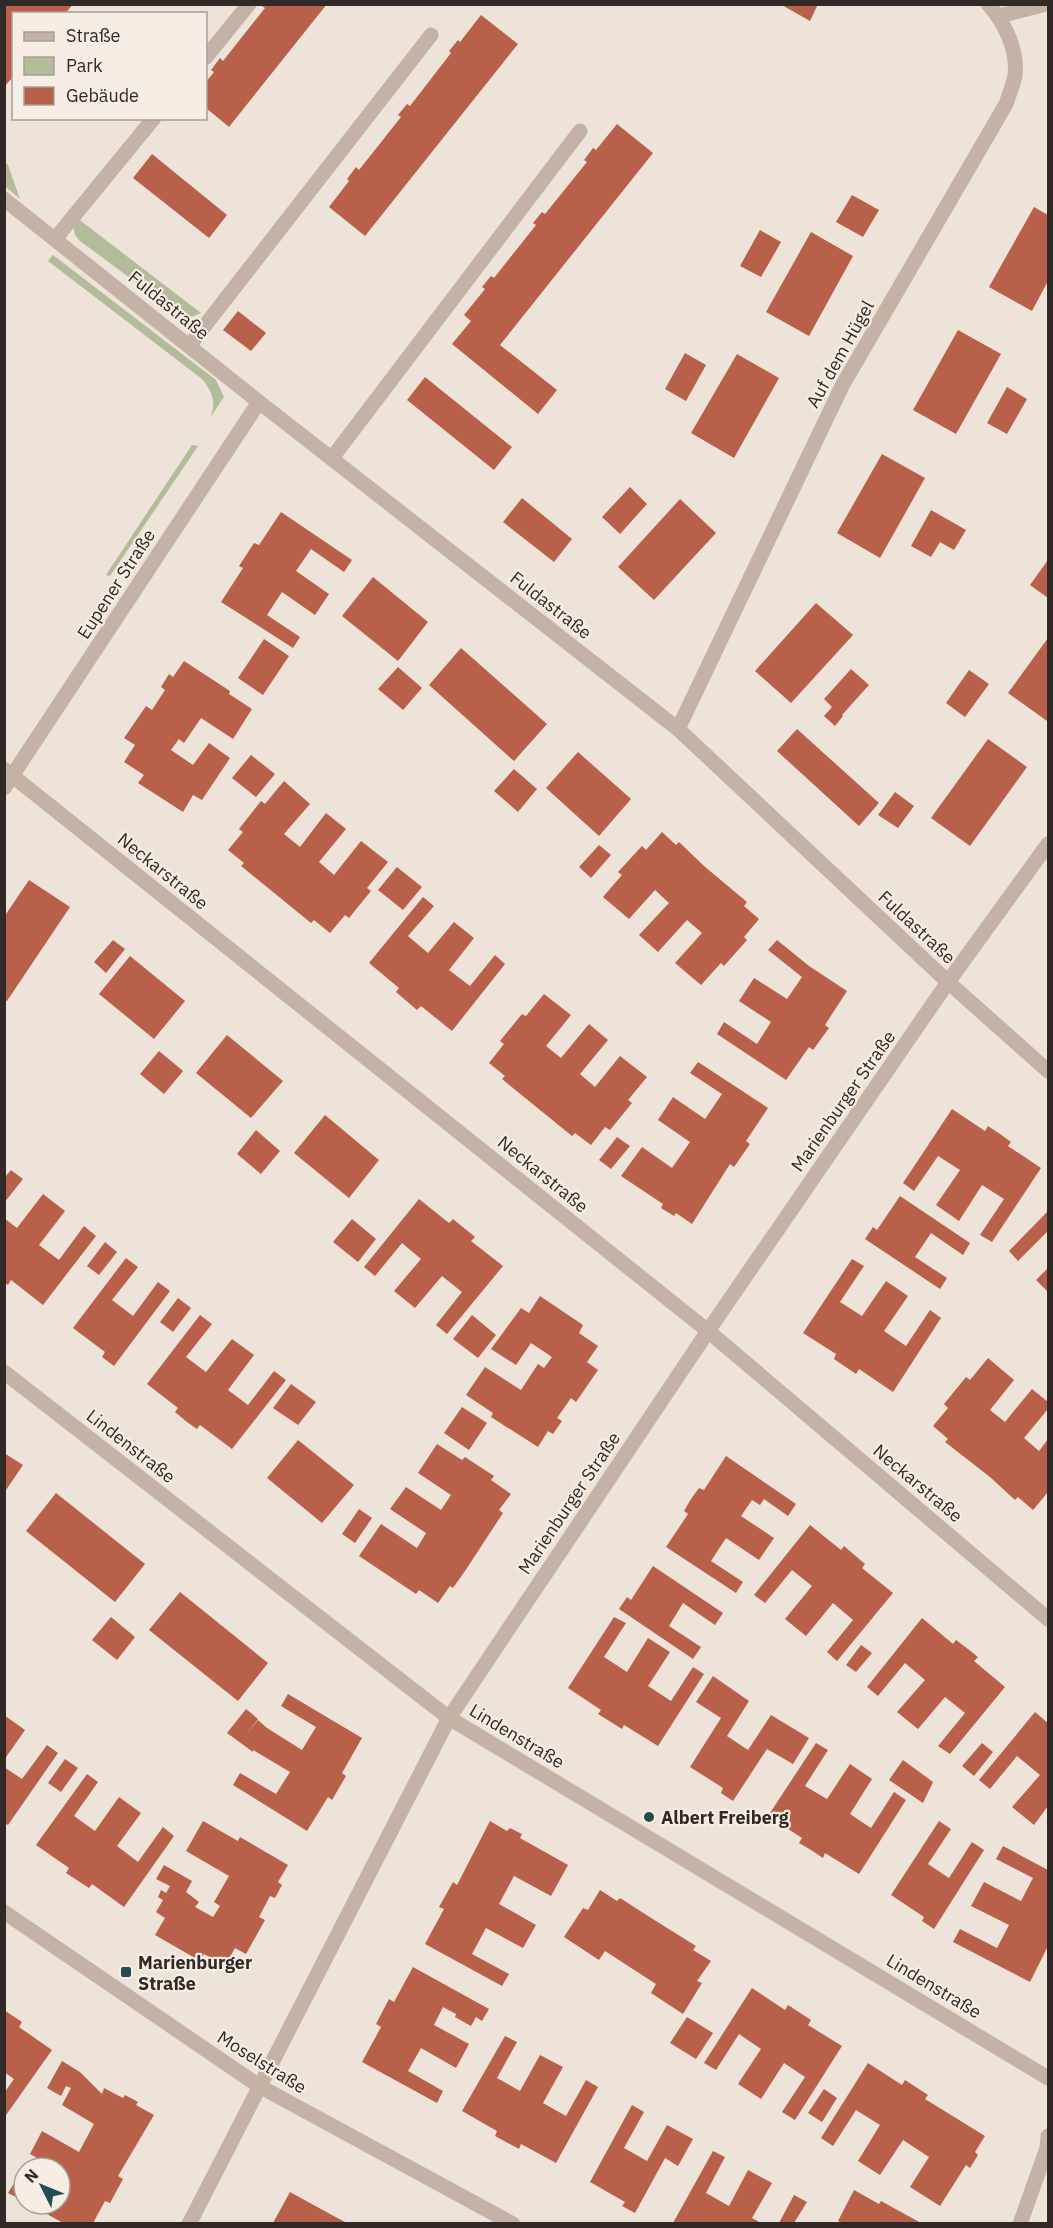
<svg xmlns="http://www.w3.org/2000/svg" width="1053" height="2228" font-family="'IBM Plex Sans',sans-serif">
	<rect width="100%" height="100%" fill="#eee3d8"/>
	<g fill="#b2bb9a">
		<path d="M 5,162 L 8,165 L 20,199 L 5,186 Z"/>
		<path d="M 77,218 L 201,313 L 191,317 L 180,315 L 80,241 C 72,234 73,227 77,218 Z"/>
		<path d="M 53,255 L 216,380 L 224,397 L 209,419 C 218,405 212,391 202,379 L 48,261 Z"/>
		<path d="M 192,445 L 198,446 L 110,576 L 106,575 Z"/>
	</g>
	<g fill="#b9604b">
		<path d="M 4,4 L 73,4 L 65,14 L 14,14 L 14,76 L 4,87 Z"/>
		<path d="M 264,4 L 327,4 L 229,127 L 206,108 L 206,82 L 214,72 L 211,70 L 220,58 L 223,61 L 265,8 L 262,6 Z"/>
		<path d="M 780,4 L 818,4 L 810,21 Z"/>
		<path d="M 481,15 L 518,44 L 365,236 L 329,207 L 349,181 L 347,179 L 356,167 L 359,170 L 401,117 L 398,115 L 407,104 L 410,106 L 451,53 L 449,51 L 458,40 L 460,42 Z"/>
		<path d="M 617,124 L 653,153 L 500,345 L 557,390 L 538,414 L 452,344 L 471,321 L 464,315 L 485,289 L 482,287 L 491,276 L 494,278 L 536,225 L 533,223 L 542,212 L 545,214 L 587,162 L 584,160 L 593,148 L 596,150 Z"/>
		<path d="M 152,154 L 227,215 L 209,238 L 133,178 Z"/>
		<path d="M 852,195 L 879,210 L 863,237 L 836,222 Z"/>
		<path d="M 1034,207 L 1048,215 L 1048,281 L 1032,311 L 989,287 Z"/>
		<path d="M 760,230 L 781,242 L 761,277 L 740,266 Z"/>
		<path d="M 811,232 L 853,256 L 809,336 L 766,312 Z"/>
		<path d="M 238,311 L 266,333 L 251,351 L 223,330 Z"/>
		<path d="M 958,330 L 1001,354 L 956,434 L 913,410 Z"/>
		<path d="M 685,353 L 706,365 L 686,401 L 665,389 Z"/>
		<path d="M 737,354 L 779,378 L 734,458 L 691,433 Z"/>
		<path d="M 425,377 L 512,447 L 494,470 L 407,400 Z"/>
		<path d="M 1007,387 L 1027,399 L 1007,434 L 987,423 Z"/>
		<path d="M 882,454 L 925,478 L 880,558 L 837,533 Z"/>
		<path d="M 630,487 L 647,504 L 620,534 L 602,517 Z"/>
		<path d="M 522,498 L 572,539 L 554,562 L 503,522 Z"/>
		<path d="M 680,499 L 716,533 L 654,600 L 618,567 Z"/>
		<path d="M 931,510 L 966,530 L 954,550 L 940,542 L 931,557 L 911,546 Z"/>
		<path d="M 281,512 L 352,560 L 344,572 L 311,549 L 296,571 L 329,594 L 315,615 L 282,592 L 267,615 L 300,637 L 293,648 L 221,602 L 243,568 L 239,566 L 254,543 L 259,545 Z"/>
		<path d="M 1048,560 L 1048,598 L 1030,585 Z"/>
		<path d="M 373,577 L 428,622 L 398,661 L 342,616 Z"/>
		<path d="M 816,603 L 853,635 L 791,703 L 755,671 Z"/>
		<path d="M 1048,638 L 1048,719 L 1047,721 L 1008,693 Z"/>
		<path d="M 264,639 L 289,656 L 263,695 L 238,678 Z"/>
		<path d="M 461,648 L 547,724 L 514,761 L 429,685 Z"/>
		<path d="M 184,661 L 230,691 L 229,694 L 252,709 L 233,739 L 201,718 L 184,743 L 179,739 L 171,750 L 193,765 L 209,743 L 230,758 L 202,800 L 193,795 L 183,812 L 138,783 L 144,775 L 124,762 L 135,745 L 124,738 L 146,706 L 152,710 L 165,690 L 161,687 L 169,674 L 173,677 Z"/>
		<path d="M 398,667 L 422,688 L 403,710 L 378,689 Z"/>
		<path d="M 851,669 L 869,685 L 842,715 L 843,716 L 835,726 L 824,716 L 832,707 L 824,699 Z"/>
		<path d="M 969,670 L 989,684 L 965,717 L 946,703 Z"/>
		<path d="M 797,729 L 879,803 L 859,826 L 777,751 Z"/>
		<path d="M 988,739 L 1027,767 L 970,846 L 931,818 Z"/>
		<path d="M 578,752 L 631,799 L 599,836 L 546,788 Z"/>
		<path d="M 251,755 L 275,774 L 256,797 L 232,778 Z"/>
		<path d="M 514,769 L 537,789 L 518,812 L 494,791 Z"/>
		<path d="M 284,781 L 310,804 L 284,834 L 300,847 L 326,813 L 346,829 L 319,862 L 334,875 L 361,841 L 388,862 L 367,888 L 371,891 L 349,918 L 345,915 L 330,933 L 314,920 L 311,923 L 241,866 L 244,863 L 228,850 L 243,832 L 239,829 L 261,801 L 265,804 Z"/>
		<path d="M 895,792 L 914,806 L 898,828 L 878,815 Z"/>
		<path d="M 662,832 L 676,845 L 679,842 L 704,866 L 747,902 L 744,906 L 759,919 L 744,937 L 747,940 L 724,966 L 721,963 L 701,985 L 675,963 L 702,933 L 687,920 L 658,952 L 639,935 L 669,903 L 655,890 L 629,919 L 603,897 L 622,875 L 618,872 L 642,846 L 646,850 Z"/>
		<path d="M 599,845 L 611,855 L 591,878 L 579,867 Z"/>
		<path d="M 397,867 L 422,887 L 403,910 L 378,890 Z"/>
		<path d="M 29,880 L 70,907 L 7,1001 L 4,1000 L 4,917 Z"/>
		<path d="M 423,897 L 434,906 L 408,936 L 428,953 L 454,922 L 474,938 L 449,970 L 470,986 L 495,955 L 505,964 L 452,1031 L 421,1006 L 417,1010 L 396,992 L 399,988 L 369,963 Z"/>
		<path d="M 113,940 L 125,949 L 106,973 L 94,962 Z"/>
		<path d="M 777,940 L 809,966 L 847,991 L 825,1025 L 829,1028 L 813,1050 L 809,1047 L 786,1080 L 717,1034 L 724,1022 L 757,1044 L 771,1022 L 739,1001 L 754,978 L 787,999 L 802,977 L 768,950 Z"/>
		<path d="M 130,956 L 185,1001 L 154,1039 L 99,994 Z"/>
		<path d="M 544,994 L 571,1015 L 546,1046 L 561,1058 L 589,1024 L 608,1040 L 580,1074 L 595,1087 L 620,1056 L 647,1077 L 628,1100 L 632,1103 L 610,1130 L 605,1127 L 591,1145 L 575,1133 L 572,1136 L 502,1079 L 505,1076 L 489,1063 L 504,1044 L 500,1041 L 522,1014 L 526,1016 Z"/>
		<path d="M 227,1035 L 283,1081 L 251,1118 L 196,1073 Z"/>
		<path d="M 159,1051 L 183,1071 L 164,1094 L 140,1074 Z"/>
		<path d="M 698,1062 L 768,1108 L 746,1141 L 750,1144 L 734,1167 L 730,1164 L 692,1224 L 676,1213 L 674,1216 L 661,1208 L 663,1204 L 621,1176 L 642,1147 L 672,1168 L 690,1142 L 658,1120 L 673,1097 L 705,1119 L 722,1094 L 690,1073 Z"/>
		<path d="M 952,1109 L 985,1131 L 988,1126 L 1000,1134 L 1011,1142 L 1008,1146 L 1041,1168 L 992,1242 L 980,1235 L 1004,1199 L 982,1185 L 959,1221 L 936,1205 L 960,1170 L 938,1156 L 914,1191 L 903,1183 Z"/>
		<path d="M 325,1115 L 379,1160 L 349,1198 L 294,1153 Z"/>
		<path d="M 256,1130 L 280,1151 L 261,1174 L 237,1154 Z"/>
		<path d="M 617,1137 L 630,1146 L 611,1169 L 599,1160 Z"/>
		<path d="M 11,1170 L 23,1179 L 4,1203 L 4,1178 Z"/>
		<path d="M 43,1194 L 65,1211 L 39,1245 L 59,1260 L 84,1226 L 96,1236 L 43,1305 L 11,1280 L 8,1285 L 4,1282 L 4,1218 L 17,1228 Z"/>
		<path d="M 900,1196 L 970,1243 L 963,1255 L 931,1233 L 915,1257 L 947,1278 L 940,1289 L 865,1239 L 873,1227 L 877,1230 Z"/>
		<path d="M 419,1199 L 449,1223 L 453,1219 L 475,1237 L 471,1241 L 503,1266 L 447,1334 L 436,1325 L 462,1292 L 442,1276 L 415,1308 L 394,1291 L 421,1259 L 402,1243 L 375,1276 L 364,1267 Z"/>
		<path d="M 1048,1211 L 1048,1231 L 1018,1261 L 1009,1251 Z"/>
		<path d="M 352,1219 L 376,1239 L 358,1262 L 333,1242 Z"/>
		<path d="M 105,1242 L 117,1252 L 99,1275 L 87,1266 Z"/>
		<path d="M 126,1258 L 138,1267 L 112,1300 L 133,1316 L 158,1282 L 170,1291 L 114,1366 L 102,1357 L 105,1352 L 73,1328 Z"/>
		<path d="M 852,1259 L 864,1266 L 840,1302 L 862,1316 L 886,1281 L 908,1296 L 884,1331 L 906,1346 L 930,1310 L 941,1318 L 893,1392 L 859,1369 L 856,1374 L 834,1359 L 836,1354 L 803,1333 Z"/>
		<path d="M 1048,1268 L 1048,1292 L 1036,1280 Z"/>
		<path d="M 540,1296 L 583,1325 L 579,1333 L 598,1346 L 587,1362 L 598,1370 L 576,1402 L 571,1398 L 557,1418 L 562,1421 L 553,1434 L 548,1431 L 538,1447 L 491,1417 L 493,1413 L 466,1395 L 485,1367 L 521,1390 L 538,1364 L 544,1368 L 552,1357 L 531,1343 L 516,1365 L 491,1349 L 521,1308 L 529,1313 Z"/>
		<path d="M 178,1298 L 191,1308 L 173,1332 L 160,1322 Z"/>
		<path d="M 200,1315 L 212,1324 L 186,1357 L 206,1372 L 232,1339 L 254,1355 L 228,1390 L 248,1405 L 274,1371 L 286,1380 L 232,1449 L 200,1425 L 197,1429 L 187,1422 L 175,1412 L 178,1408 L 147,1384 Z"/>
		<path d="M 472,1315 L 496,1335 L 478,1358 L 453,1339 Z"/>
		<path d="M 988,1358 L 1014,1380 L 990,1410 L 1005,1422 L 1032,1389 L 1048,1402 L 1048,1409 L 1024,1438 L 1039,1451 L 1048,1439 L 1048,1492 L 1033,1510 L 1018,1497 L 1015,1500 L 990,1477 L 945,1442 L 948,1439 L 933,1426 L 948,1408 L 944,1404 L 966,1377 L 970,1380 Z"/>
		<path d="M 291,1384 L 316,1402 L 298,1425 L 273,1408 Z"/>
		<path d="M 462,1407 L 487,1423 L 469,1450 L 444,1433 Z"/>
		<path d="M 298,1440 L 354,1485 L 322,1523 L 267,1478 Z"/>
		<path d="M 437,1444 L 462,1460 L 465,1457 L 494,1476 L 491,1480 L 511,1494 L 499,1510 L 503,1513 L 465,1571 L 453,1588 L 450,1586 L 438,1603 L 419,1590 L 416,1594 L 359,1556 L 381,1524 L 417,1548 L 426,1533 L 390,1509 L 406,1487 L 441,1510 L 451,1495 L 418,1473 Z"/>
		<path d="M 4,1453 L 23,1465 L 4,1493 Z"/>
		<path d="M 726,1456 L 796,1504 L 788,1516 L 764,1499 L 760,1505 L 752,1500 L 741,1516 L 774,1538 L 759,1560 L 726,1538 L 711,1561 L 743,1582 L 736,1593 L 666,1547 L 688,1514 L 684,1511 L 691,1499 L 699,1488 L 704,1490 Z"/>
		<path d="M 56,1493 L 145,1564 L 115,1602 L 26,1531 Z"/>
		<path d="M 359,1509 L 372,1518 L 355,1543 L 342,1534 Z"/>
		<path d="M 810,1525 L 841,1550 L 844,1546 L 865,1564 L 862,1568 L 893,1593 L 837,1661 L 827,1652 L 853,1620 L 833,1603 L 806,1636 L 785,1619 L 812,1586 L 792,1570 L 765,1603 L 754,1595 Z"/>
		<path d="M 653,1566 L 723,1613 L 715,1625 L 683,1603 L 669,1626 L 701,1647 L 693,1659 L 619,1609 L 627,1597 L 631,1600 Z"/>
		<path d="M 180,1592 L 268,1663 L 238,1701 L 149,1630 Z"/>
		<path d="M 111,1617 L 135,1637 L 117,1660 L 92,1640 Z"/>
		<path d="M 614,1617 L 626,1623 L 604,1657 L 627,1672 L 648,1638 L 670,1652 L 648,1686 L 671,1701 L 693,1667 L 704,1674 L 658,1746 L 624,1725 L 622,1729 L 598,1714 L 601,1710 L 568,1688 Z"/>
		<path d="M 922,1618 L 953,1644 L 956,1640 L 968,1649 L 978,1657 L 974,1661 L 1005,1687 L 950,1754 L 938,1746 L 965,1713 L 945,1697 L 918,1729 L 897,1712 L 925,1680 L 905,1663 L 878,1696 L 867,1687 Z"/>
		<path d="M 861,1645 L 872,1653 L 856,1672 L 846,1665 Z"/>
		<path d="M 713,1676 L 749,1701 L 727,1736 L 748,1750 L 771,1715 L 809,1738 L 793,1764 L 767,1749 L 733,1801 L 721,1793 L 723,1788 L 690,1767 L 721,1718 L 696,1702 Z"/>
		<path d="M 288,1694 L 362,1738 L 342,1773 L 346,1776 L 332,1800 L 328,1797 L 307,1831 L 233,1785 L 240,1773 L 276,1794 L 290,1772 L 253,1750 L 253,1752 L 227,1733 L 246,1709 L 258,1719 L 247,1734 L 258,1720 L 267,1728 L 302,1750 L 316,1727 L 281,1706 Z"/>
		<path d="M 1035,1712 L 1048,1723 L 1048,1806 L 1034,1825 L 1012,1807 L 1040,1775 L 1017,1756 L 990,1789 L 979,1780 Z"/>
		<path d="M 4,1715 L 25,1730 L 4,1760 Z"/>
		<path d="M 816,1743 L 828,1750 L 805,1786 L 827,1799 L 850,1764 L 872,1779 L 850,1814 L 871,1828 L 894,1792 L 906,1800 L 859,1874 L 825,1853 L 823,1858 L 811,1850 L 799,1843 L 802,1838 L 768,1816 Z"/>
		<path d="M 982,1743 L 993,1752 L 974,1776 L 962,1766 Z"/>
		<path d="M 47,1745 L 58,1753 L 8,1825 L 4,1823 L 4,1767 L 22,1779 Z"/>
		<path d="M 65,1759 L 78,1768 L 61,1792 L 48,1783 Z"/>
		<path d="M 903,1760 L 933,1782 L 923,1803 L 889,1780 Z"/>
		<path d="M 87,1774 L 98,1782 L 74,1816 L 95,1831 L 119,1797 L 141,1813 L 117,1846 L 138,1862 L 163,1827 L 174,1836 L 124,1907 L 92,1884 L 89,1888 L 66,1873 L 69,1868 L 36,1845 Z"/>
		<path d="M 203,1821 L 238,1841 L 240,1837 L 288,1865 L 278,1882 L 282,1885 L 275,1898 L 270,1896 L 259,1917 L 265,1920 L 246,1954 L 235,1948 L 225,1966 L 204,1954 L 200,1961 L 155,1935 L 165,1918 L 156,1912 L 163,1900 L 158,1897 L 161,1890 L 166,1893 L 170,1886 L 156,1879 L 164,1865 L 192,1881 L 186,1892 L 199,1902 L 195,1907 L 213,1917 L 220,1906 L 214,1902 L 229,1876 L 186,1851 Z"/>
		<path d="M 490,1821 L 507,1831 L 510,1828 L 522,1834 L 520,1838 L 568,1865 L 551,1896 L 514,1876 L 499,1904 L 536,1925 L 523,1948 L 486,1928 L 472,1954 L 509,1974 L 502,1986 L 425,1944 L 444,1909 L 439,1907 L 453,1882 L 457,1885 Z"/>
		<path d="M 939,1821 L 951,1829 L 928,1864 L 949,1878 L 972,1842 L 984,1850 L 934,1929 L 922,1921 L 924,1917 L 891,1895 Z"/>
		<path d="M 1003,1846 L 1048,1870 L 1048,1946 L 1030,1982 L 953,1942 L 960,1929 L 997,1948 L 1009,1925 L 971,1906 L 984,1882 L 1021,1901 L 1033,1878 L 996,1859 Z"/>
		<path d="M 600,1890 L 617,1901 L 620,1898 L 648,1916 L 696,1946 L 693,1950 L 711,1961 L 697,1981 L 702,1983 L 683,2014 L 651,1993 L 656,1984 L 605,1951 L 599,1960 L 564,1937 L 583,1908 L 588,1910 Z"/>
		<path d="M 413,1967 L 489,2009 L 482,2021 L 476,2017 L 471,2026 L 455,2017 L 456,2014 L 443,2007 L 434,2025 L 469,2044 L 456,2068 L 421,2048 L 408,2071 L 443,2091 L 437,2103 L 362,2062 L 381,2027 L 376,2024 L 389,1999 L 394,2002 Z"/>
		<path d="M 752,1988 L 785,2010 L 788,2005 L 811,2020 L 808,2025 L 842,2046 L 795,2120 L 782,2112 L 805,2077 L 784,2063 L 761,2099 L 738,2084 L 761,2049 L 739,2034 L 716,2070 L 704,2063 Z"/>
		<path d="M 4,2010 L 22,2022 L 19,2027 L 52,2050 L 4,2118 L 4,2093 L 14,2079 L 4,2072 Z"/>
		<path d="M 687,2017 L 713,2033 L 696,2059 L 670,2043 Z"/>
		<path d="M 505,2036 L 517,2042 L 497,2078 L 520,2091 L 540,2055 L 563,2067 L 543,2103 L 566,2116 L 586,2080 L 598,2087 L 556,2163 L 521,2144 L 519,2149 L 495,2136 L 497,2131 L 462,2111 Z"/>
		<path d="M 62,2061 L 80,2072 L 102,2094 L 104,2088 L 123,2098 L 125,2095 L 138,2102 L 136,2105 L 154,2115 L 118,2176 L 123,2179 L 110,2203 L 105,2201 L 93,2223 L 63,2223 L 29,2204 L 60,2204 L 60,2186 L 66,2175 L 60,2171 L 60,2168 L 54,2168 L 30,2154 L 42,2131 L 79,2152 L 94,2124 L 62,2105 L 71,2088 L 66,2086 L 61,2096 L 47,2088 Z"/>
		<path d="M 868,2063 L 902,2085 L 905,2080 L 928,2095 L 925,2099 L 985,2136 L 975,2152 L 978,2155 L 970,2168 L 966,2165 L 940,2206 L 910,2187 L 929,2157 L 903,2140 L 880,2175 L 858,2161 L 880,2125 L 856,2110 L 833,2146 L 821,2138 Z"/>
		<path d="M 824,2089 L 837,2098 L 822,2122 L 808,2113 Z"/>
		<path d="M 632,2105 L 644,2112 L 624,2148 L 647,2161 L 667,2125 L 693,2139 L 678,2166 L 665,2158 L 635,2213 L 622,2206 L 625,2202 L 590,2182 Z"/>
		<path d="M 713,2151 L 725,2157 L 706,2193 L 729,2206 L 748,2170 L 772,2183 L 752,2218 L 761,2223 L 673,2223 Z"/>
		<path d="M 16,2180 L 24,2184 L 24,2201 L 8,2193 Z"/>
		<path d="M 854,2190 L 879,2204 L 881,2201 L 921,2223 L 842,2223 L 838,2221 Z"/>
		<path d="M 290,2192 L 330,2214 L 347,2223 L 273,2223 Z"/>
		<path d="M 794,2195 L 807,2202 L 794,2223 L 779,2223 Z"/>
	</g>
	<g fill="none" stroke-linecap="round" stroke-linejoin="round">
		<g stroke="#c4b2a6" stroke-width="15">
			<path d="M 999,16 L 1046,4"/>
			<path d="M 206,57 L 249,4"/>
			<path d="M 4,199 L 259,402 L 678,729 L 948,982 L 1048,1071"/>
			<path d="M 55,239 L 154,118"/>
			<path d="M 189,346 L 431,35"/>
			<path d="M 332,458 L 580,131"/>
			<path d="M 678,729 L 842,386 L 1006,104 C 1009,95 1013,85 1015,76 C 1018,50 1005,23 988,4"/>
			<path d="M 4,769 L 708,1331 L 1048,1619"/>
			<path d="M 4,788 L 259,402"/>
			<path d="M 4,1372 L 449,1718 L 1048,2078"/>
			<path d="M 4,1912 L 259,2086 L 513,2224"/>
			<path d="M 189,2224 L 449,1718 L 708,1331 L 948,982 L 1048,844"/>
			<path d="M 1020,2224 L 1047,2148 L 1048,2136"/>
		</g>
	</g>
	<g fill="#204e4e" stroke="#f6ede4" stroke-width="2">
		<circle cx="649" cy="1817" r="6"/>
		<rect x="120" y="1966" width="12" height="12" rx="3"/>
	</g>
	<g text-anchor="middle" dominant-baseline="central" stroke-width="4.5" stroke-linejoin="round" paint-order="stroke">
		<g font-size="18" fill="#312926" stroke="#f6ede4">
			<text transform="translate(169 305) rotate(39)">Fuldastraße</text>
			<text transform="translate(840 354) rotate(-61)">Auf dem Hügel</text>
			<text transform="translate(116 584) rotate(-57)">Eupener Straße</text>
			<text transform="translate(551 605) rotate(38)">Fuldastraße</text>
			<text transform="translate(163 871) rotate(39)">Neckarstraße</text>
			<text transform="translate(917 927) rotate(43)">Fuldastraße</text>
			<text transform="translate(843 1101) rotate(-55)">Marienburger Straße</text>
			<text transform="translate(543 1174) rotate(39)">Neckarstraße</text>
			<text transform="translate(131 1446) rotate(38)">Lindenstraße</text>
			<text transform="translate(918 1483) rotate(40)">Neckarstraße</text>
			<text transform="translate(569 1503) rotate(-56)">Marienburger Straße</text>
			<text transform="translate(517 1736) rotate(31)">Lindenstraße</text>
			<text transform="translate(934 1986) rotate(31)">Lindenstraße</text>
			<text transform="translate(262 2062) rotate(32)">Moselstraße</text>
		</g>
		<g font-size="18" font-weight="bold" fill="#312926" stroke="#f6ede4" text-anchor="start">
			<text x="661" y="1817">Albert Freiberg</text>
			<text x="138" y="1962">Marienburger<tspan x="138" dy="21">Straße</tspan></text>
		</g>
	</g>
	<rect width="1053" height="2228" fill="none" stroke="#312926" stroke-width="12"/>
	<rect x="12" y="12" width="195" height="108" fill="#f6ede4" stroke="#a79f98" stroke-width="1.5"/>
	<rect x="24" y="32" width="30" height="9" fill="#c4b2a6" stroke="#a79f98" stroke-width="1.5"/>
	<text x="66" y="42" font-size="18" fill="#312926">Straße</text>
	<rect x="24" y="57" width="30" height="18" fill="#b2bb9a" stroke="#a79f98" stroke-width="1.5"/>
	<text x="66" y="72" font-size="18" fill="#312926">Park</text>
	<rect x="24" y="87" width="30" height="18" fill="#b9604b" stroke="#a79f98" stroke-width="1.5"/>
	<text x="66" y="102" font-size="18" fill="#312926">Gebäude</text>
	<g transform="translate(42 2186) rotate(313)"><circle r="28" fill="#f6ede4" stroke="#a79f98" stroke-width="1.5"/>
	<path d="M0-4.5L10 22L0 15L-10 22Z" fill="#204e4e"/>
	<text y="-9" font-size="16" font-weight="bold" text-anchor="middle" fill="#312926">N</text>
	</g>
</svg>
